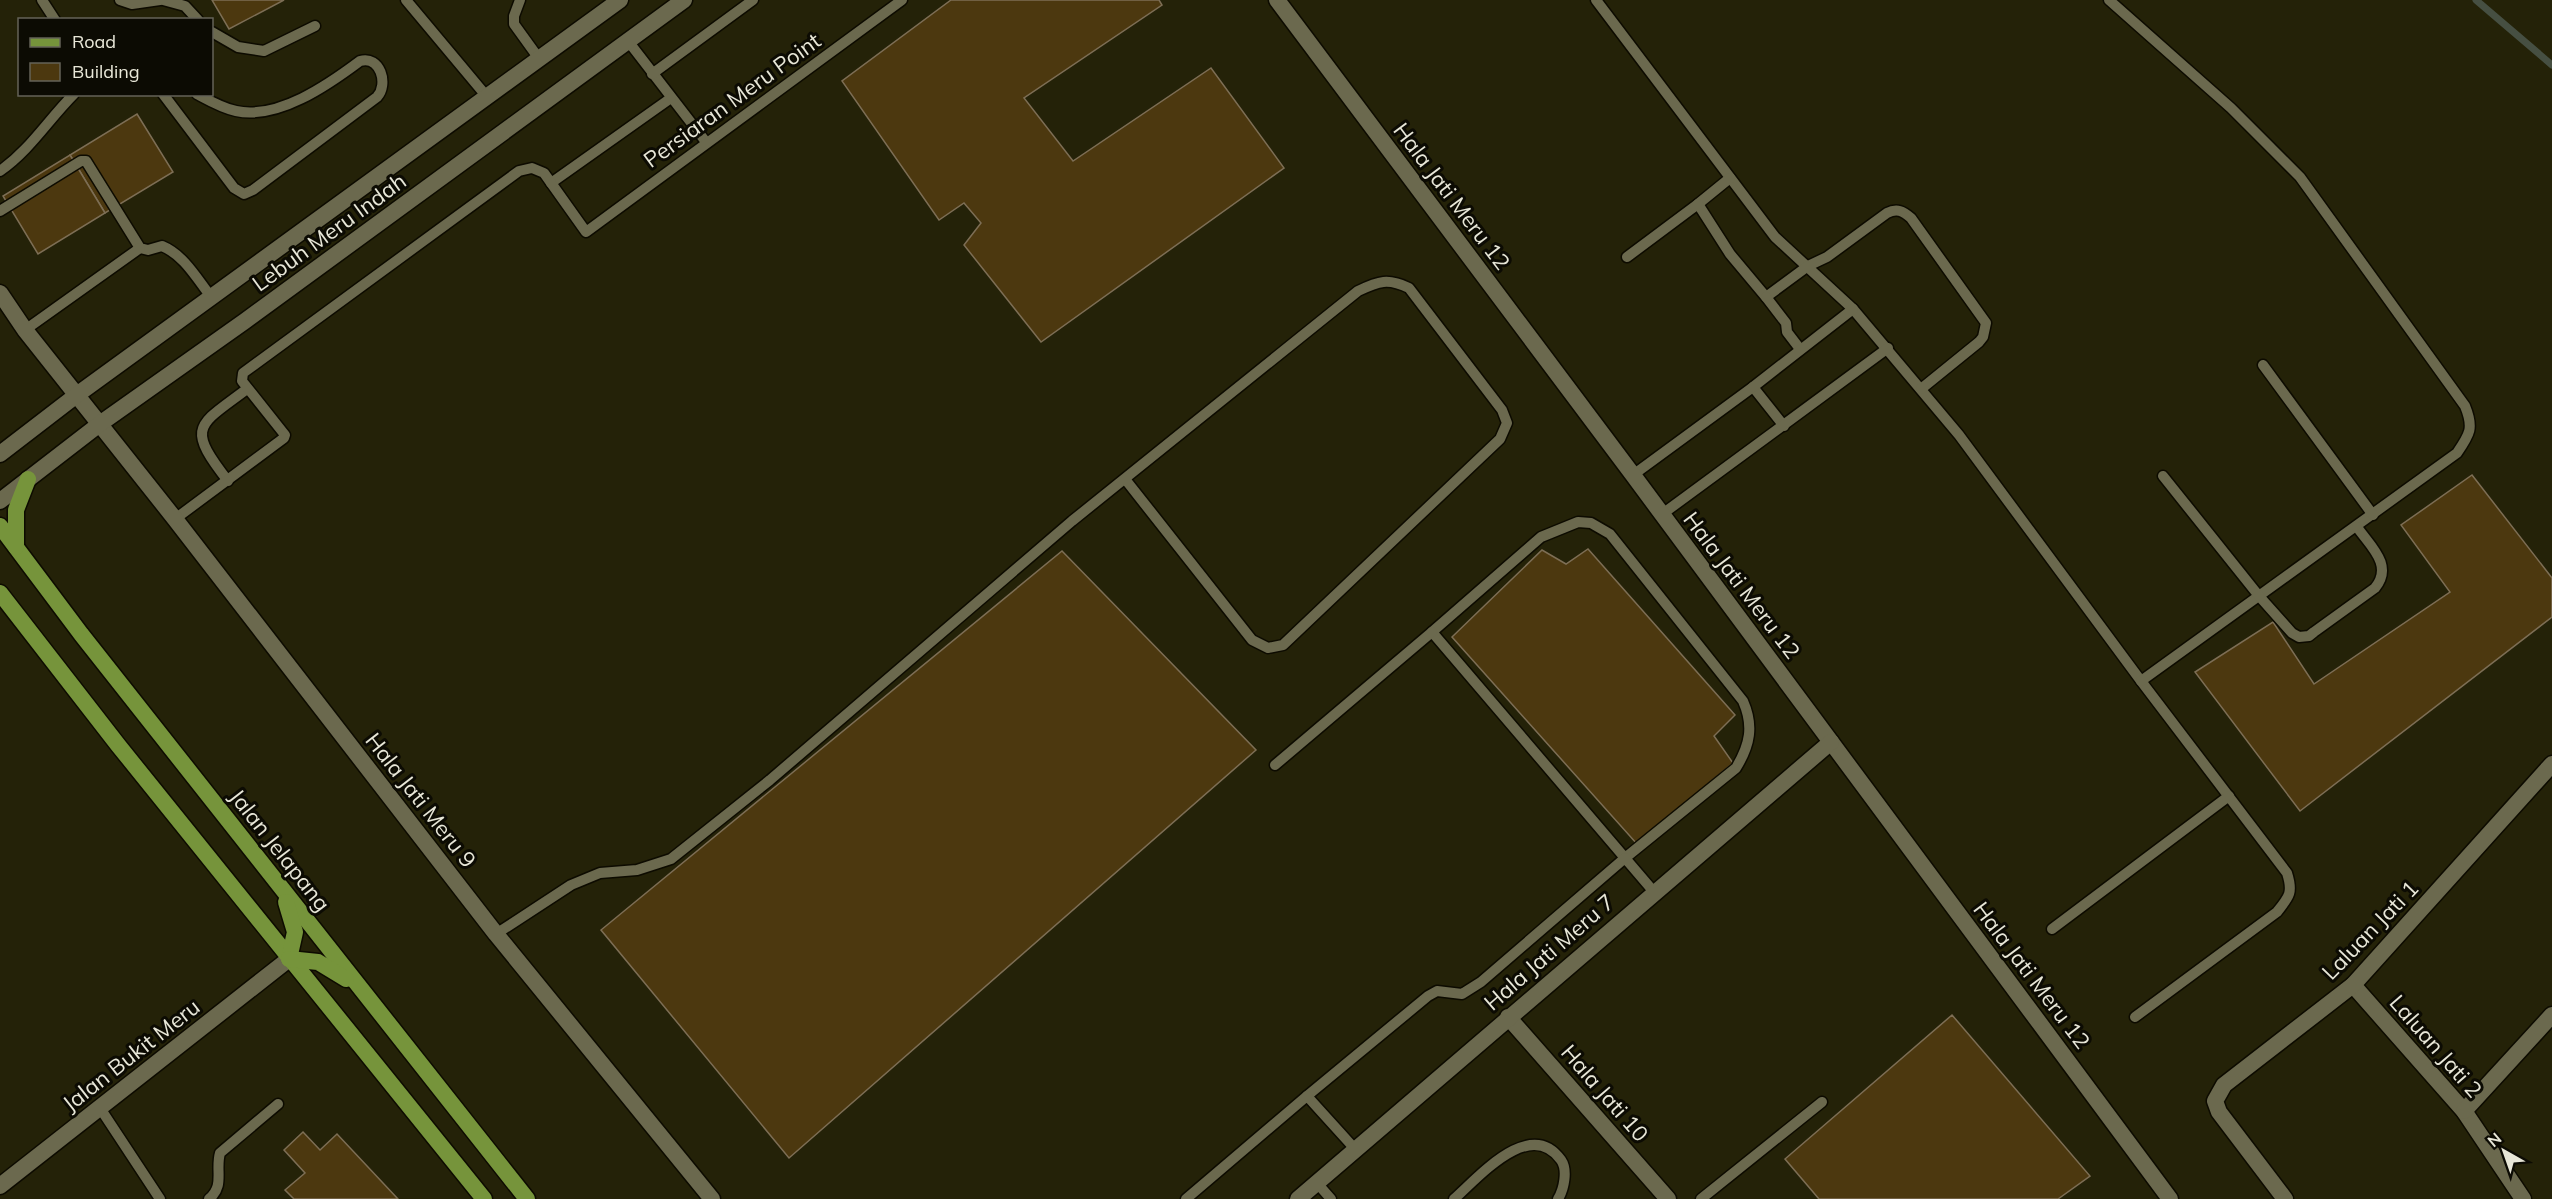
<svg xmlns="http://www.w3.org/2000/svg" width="2552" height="1199" font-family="Mulish,sans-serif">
	<rect width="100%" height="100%" fill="#242208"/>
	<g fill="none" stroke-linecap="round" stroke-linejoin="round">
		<path stroke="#464f42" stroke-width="7" d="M 2476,0 L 2552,65"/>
	</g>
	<g fill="#4c380f" stroke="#7d6e55" stroke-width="1.5">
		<path d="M 212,0 L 284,0 L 229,29 Z"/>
		<path d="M 951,0 L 1159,0 L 1162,5 L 1024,98 L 1073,161 L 1211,68 L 1284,168 L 1041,342 L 964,245 L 981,223 L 964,203 L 939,220 L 842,81 Z"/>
		<path d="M 137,114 L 173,172 L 105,213 L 70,155 Z"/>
		<path d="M 70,155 L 105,213 L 38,254 L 3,196 Z"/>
		<path d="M 2472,475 L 2552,578 L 2552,617 L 2300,811 L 2195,672 L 2273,622 L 2314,684 L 2450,592 L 2401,525 Z"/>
		<path d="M 1588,549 L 1735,715 L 1714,736 L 1733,763 L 1637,844 L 1452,637 L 1542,550 L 1566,564 Z"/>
		<path d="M 1062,551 L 1256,750 L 789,1158 L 601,930 Z"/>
		<path d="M 1952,1015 L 2090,1176 L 2058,1199 L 1819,1199 L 1785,1159 Z"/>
		<path d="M 303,1132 L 320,1150 L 337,1134 L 398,1199 L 294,1199 L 285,1190 L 305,1173 L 284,1150 Z"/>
	</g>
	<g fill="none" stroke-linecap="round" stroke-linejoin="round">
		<defs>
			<g id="service">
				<path d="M 42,0 L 55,20"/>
				<path d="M 120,0 L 132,4 L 160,0"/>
				<path d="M 163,0 L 185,6 L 198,20"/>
				<path d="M 406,0 L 488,98"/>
				<path d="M 520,0 L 514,16 L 514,24 L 540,60"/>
				<path d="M 1596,0 L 1775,237 L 1853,309 L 1959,435 L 2141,681 L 2287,873 C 2293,892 2290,896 2277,912 L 2135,1017"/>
				<path d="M 2109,0 L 2231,108 L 2300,177 L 2465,406 C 2474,428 2470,434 2457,453 L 2141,681"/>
				<path d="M 212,32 L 238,47 L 264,51 L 315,26"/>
				<path d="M 628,41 L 706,142"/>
				<path d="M 652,74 L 753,0"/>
				<path d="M 163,94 L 234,188 L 244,194 L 253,190 L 377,97 C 389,84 380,55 360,61 C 328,85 278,120 236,111 C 222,108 210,101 197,94"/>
				<path d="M 0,171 C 30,150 48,120 74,94"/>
				<path d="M 551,183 L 671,98"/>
				<path d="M 1698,204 L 1730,178"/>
				<path d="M 0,211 L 81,161 L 86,161 L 140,248 L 148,250 L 162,246 C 184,255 197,279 212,298"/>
				<path d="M 1627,257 L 1698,204 L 1730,254 L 1766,297 L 1808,266 L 1827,257 L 1887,213 C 1897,208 1903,211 1911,218 L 1986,323 L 1983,337 L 1979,342 L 1921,389"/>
				<path d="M 1766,297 L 1786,323 L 1787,332 L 1800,349"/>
				<path d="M 25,330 L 140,248"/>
				<path d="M 2263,365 L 2373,515"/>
				<path d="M 1753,387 L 1784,426"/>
				<path d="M 1633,475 L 1753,387 L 1853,309"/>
				<path d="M 2163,476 L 2259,596 L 2292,633 L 2299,637 L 2309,636 L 2314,632 L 2375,588 C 2394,565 2370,546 2357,527"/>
				<path d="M 228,481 C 185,426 198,426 247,389"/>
				<path d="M 1661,515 L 1888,348"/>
				<path d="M 175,519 L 284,438 L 285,435 L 242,381 L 243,373 L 519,171 L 532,168 L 544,173 L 586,232 L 902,0"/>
				<path d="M 1578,522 L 1591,523 L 1610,534 L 1743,701 C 1754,726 1750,745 1736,768 L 1625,858 L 1432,632 L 1541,537 Z"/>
				<path d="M 1275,765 L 1432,632"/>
				<path d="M 2052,929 L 2229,796"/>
				<path d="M 496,934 L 571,885 L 600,873 L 637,870 L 671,859 L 770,780 L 1072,521 L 1358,291 C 1379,281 1388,278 1409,288 L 1502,410 L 1507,423 L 1500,439 L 1283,645 L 1268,648 L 1252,640 L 1125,479"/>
				<path d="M 1307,1096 L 1428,996 L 1437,991 L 1462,994 L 1481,982 L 1625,858 L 1654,892"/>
				<path d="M 100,1108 L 160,1199"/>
				<path d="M 1317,1183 L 1331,1199"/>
				<path d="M 209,1199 C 225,1186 215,1170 220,1153 L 278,1104"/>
				<path d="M 1186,1199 L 1307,1096 L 1355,1149"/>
				<path d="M 1454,1199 C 1479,1177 1530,1117 1561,1160 C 1568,1170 1564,1189 1558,1199"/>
				<path d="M 1701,1199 L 1822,1102"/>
			</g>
			<g id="minor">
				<path d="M 1277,0 L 1633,475 L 2170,1199"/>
				<path d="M 0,293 L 25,330 L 175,519 L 496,934 L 712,1199"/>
				<path d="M 2353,985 L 2464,1111 L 2523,1199"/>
				<path d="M 1508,1017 L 1668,1199"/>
				<path d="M 2464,1111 L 2552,1015"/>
				<path d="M 1298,1199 L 1831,742"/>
				<path d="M 2285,1199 L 2219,1112 L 2215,1101 L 2224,1085 L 2353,985 L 2552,764"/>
			</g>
			<path id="tertiary" d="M 0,1186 L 289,959"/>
			<g id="secondary">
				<path d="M 0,454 L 78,394 L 620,0"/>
				<path d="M 0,501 L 101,423 L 245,321 L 684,0"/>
			</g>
			<g id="primary">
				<path d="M 0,526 L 81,634 L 527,1199"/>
				<path d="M 16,547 L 16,510 L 28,479"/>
				<path d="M 0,593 L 118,745 L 484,1199"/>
				<path d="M 286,902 L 295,932 L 289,959"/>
				<path d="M 289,959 L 318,962 L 346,979"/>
			</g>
		</defs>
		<use href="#service" stroke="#0d0b00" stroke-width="13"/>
		<use href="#minor" stroke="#0d0b00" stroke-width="19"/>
		<use href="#tertiary" stroke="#0d0b00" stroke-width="19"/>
		<use href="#secondary" stroke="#0d0b00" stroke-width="19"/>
		<use href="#primary" stroke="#0d0b00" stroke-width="19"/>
		<use href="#service" stroke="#6b694e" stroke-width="10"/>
		<use href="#minor" stroke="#6b694e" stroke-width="16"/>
		<use href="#tertiary" stroke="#6b694e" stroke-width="16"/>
		<use href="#secondary" stroke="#6b694e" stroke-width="16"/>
		<use href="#primary" stroke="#76943b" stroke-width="16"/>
	</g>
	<g text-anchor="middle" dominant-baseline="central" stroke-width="6" stroke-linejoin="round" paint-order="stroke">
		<g font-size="22" fill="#e8e7d8" stroke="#0c0b03">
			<text transform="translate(732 100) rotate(-36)">Persiaran Meru Point</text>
			<text transform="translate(1452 196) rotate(53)">Hala Jati Meru 12</text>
			<text transform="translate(329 232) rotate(-36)">Lebuh Meru Indah</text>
			<text transform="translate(1742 585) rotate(53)">Hala Jati Meru 12</text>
			<text transform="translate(421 800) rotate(52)">Hala Jati Meru 9</text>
			<text transform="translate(280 850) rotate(52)">Jalan Jelapang</text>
			<text transform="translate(2370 930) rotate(-46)">Laluan Jati 1</text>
			<text transform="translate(1549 952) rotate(-41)">Hala Jati Meru 7</text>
			<text transform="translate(2032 975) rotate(53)">Hala Jati Meru 12</text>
			<text transform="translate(2436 1046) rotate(49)">Laluan Jati 2</text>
			<text transform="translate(131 1055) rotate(-38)">Jalan Bukit Meru</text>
			<text transform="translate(1605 1093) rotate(49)">Hala Jati 10</text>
		</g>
	</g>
	<rect x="18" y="18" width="195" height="78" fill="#0c0b03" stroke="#646358" stroke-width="1.5"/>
	<rect x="30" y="38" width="30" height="9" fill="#76943b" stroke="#646358" stroke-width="1.5"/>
	<text x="72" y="48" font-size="18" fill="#e8e7d8">Road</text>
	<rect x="30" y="63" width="30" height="18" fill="#4c380f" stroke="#646358" stroke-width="1.5"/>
	<text x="72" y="78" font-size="18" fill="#e8e7d8">Building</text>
	<g transform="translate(2504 1151) rotate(320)" stroke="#0c0b03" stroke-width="4.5" paint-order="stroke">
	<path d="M0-4.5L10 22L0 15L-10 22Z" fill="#e8e7d8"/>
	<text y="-9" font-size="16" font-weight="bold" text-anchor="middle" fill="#e8e7d8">N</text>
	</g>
</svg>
